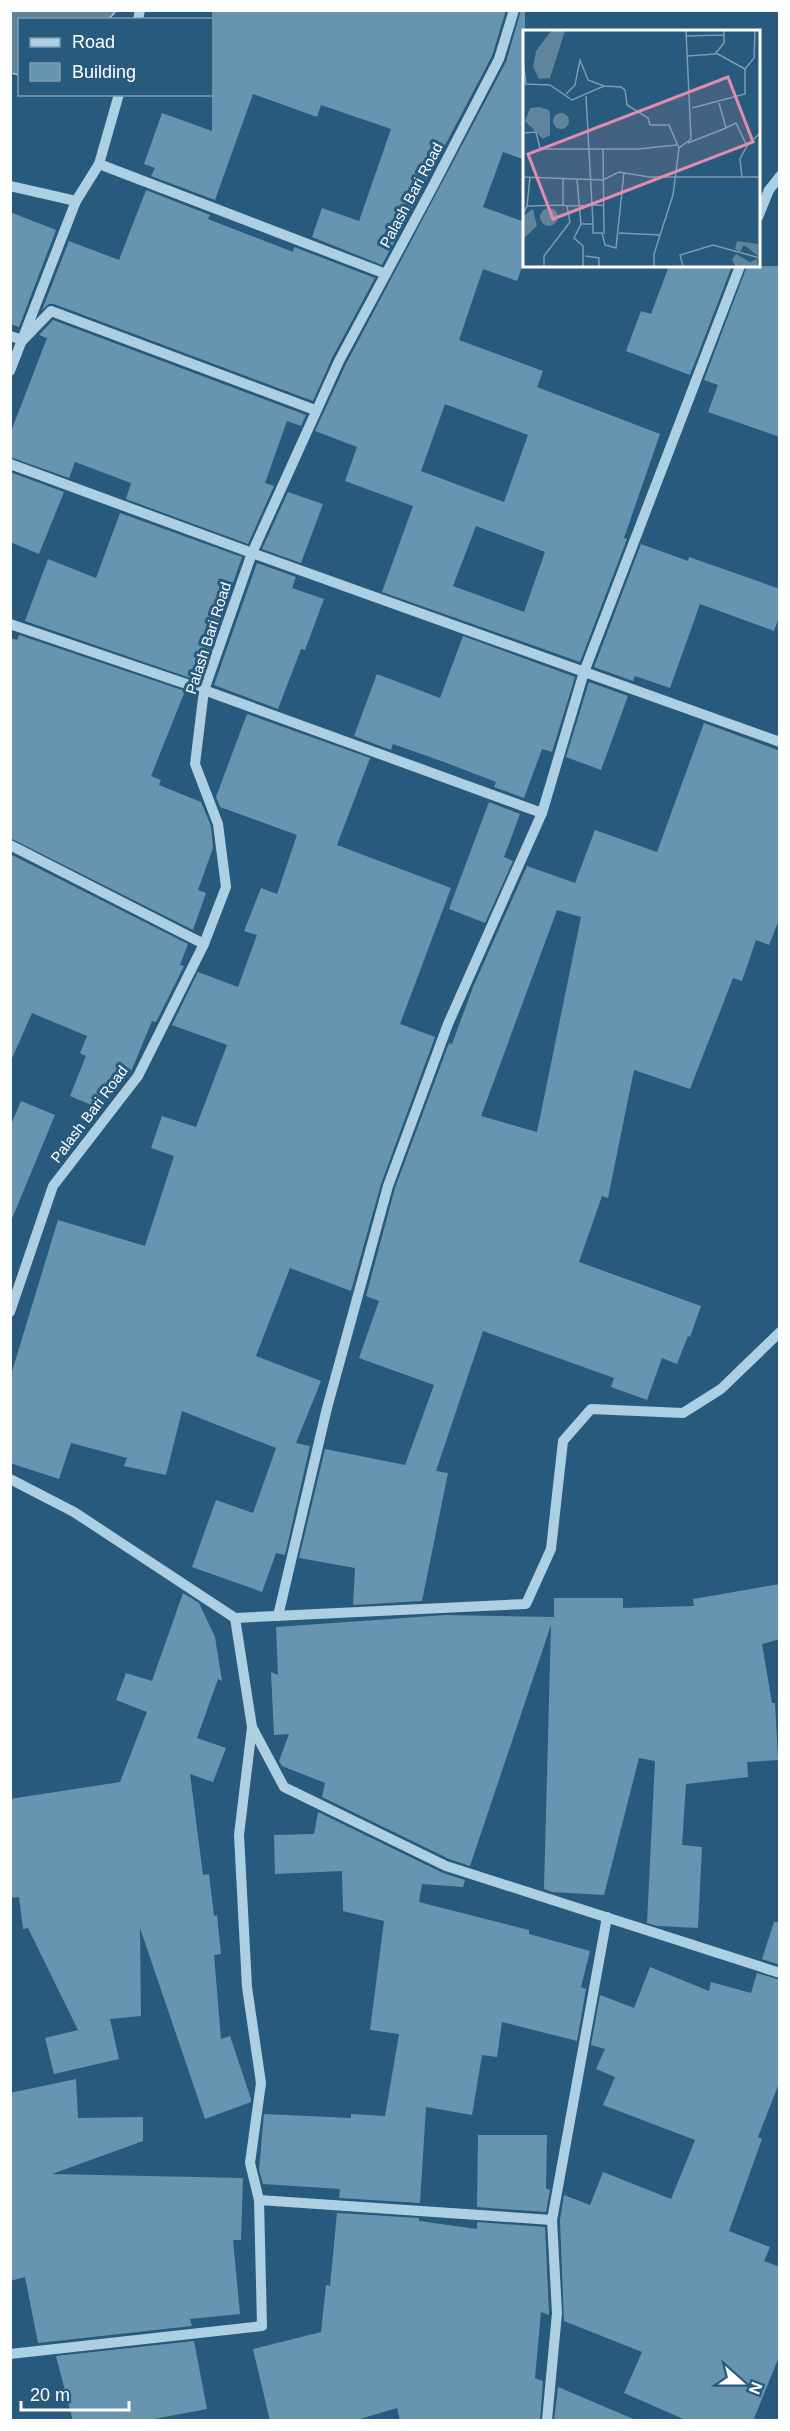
<svg xmlns="http://www.w3.org/2000/svg" width="790" height="2431" font-family="Helvetica,sans-serif">
	<rect width="100%" height="100%" fill="#275a7c"/>
	<path fill="#5f849b" stroke="#a0cbe5" stroke-width="1.5" d="M 11,10 L 116,10 L 116,11 L 109,19 L 20,20 L 19,75 L 11,73 Z"/>
	<g fill="#6795b1" fill-rule="evenodd">
		<path d="M 212,10 L 506,10 L 492,56 L 382,265 L 312,237 L 322,208 L 359,221 L 391,129 L 321,105 L 317,117 L 253,94 L 215,200 L 151,176 L 155,168 L 144,164 L 162,113 L 212,131 Z"/>
		<path d="M 521,10 L 525,10 L 525,160 L 503,152 L 483,207 L 525,222 L 525,259 L 517,281 L 483,269 L 459,340 L 543,371 L 537,387 L 660,434 L 624,538 L 627,539 L 580,662 L 382,592 L 413,506 L 345,481 L 357,447 L 315,431 L 346,364 L 506,62 ZM 445,404 L 528,435 L 504,502 L 421,471 ZM 476,526 L 545,552 L 524,612 L 453,586 Z"/>
		<path d="M 146,190 L 210,215 L 208,219 L 293,252 L 294,247 L 375,278 L 332,358 L 313,401 L 54,304 L 49,304 L 42,310 L 69,241 L 119,260 Z"/>
		<path d="M 10,212 L 56,230 L 19,327 L 10,324 Z"/>
		<path d="M 669,266 L 732,266 L 690,375 L 626,351 L 641,311 L 651,314 Z"/>
		<path d="M 747,266 L 780,266 L 780,437 L 708,412 L 718,385 L 704,380 Z"/>
		<path d="M 53,320 L 306,415 L 301,426 L 287,421 L 265,483 L 274,486 L 248,544 L 126,499 L 131,483 L 75,462 L 69,478 L 10,457 L 10,434 L 47,338 L 39,335 Z"/>
		<path d="M 10,472 L 64,492 L 39,554 L 10,542 Z"/>
		<path d="M 288,492 L 323,504 L 301,563 L 262,549 Z"/>
		<path d="M 120,513 L 242,557 L 199,681 L 25,621 L 48,559 L 96,578 Z"/>
		<path d="M 641,544 L 688,561 L 689,557 L 780,589 L 780,615 L 774,631 L 700,604 L 670,688 L 635,676 L 633,681 L 594,667 Z"/>
		<path d="M 257,563 L 296,577 L 292,588 L 324,599 L 305,650 L 301,649 L 278,709 L 214,685 Z"/>
		<path d="M 19,635 L 185,691 L 151,776 L 161,780 L 159,785 L 201,802 L 211,826 L 213,848 L 198,890 L 206,893 L 193,930 L 10,838 L 10,638 L 17,640 Z"/>
		<path d="M 463,636 L 575,677 L 552,752 L 542,749 L 524,798 L 494,787 L 496,782 L 444,762 L 393,744 L 391,750 L 354,736 L 377,674 L 440,698 Z"/>
		<path d="M 589,682 L 628,696 L 601,770 L 566,757 Z"/>
		<path d="M 247,714 L 370,758 L 337,845 L 451,888 L 400,1024 L 435,1037 L 381,1184 L 351,1291 L 290,1268 L 256,1356 L 321,1381 L 296,1443 L 310,1446 L 285,1555 L 276,1553 L 262,1592 L 192,1567 L 216,1500 L 253,1513 L 276,1448 L 182,1411 L 166,1475 L 124,1466 L 127,1458 L 71,1443 L 59,1479 L 10,1463 L 10,1378 L 58,1220 L 145,1246 L 174,1156 L 151,1148 L 162,1116 L 196,1127 L 227,1045 L 172,1025 L 198,972 L 238,987 L 257,935 L 244,931 L 261,888 L 277,894 L 297,835 L 220,807 L 216,797 Z"/>
		<path d="M 704,723 L 780,751 L 780,917 L 769,945 L 756,940 L 742,981 L 733,978 L 690,1089 L 634,1070 L 608,1198 L 602,1196 L 579,1262 L 701,1306 L 690,1337 L 688,1336 L 677,1364 L 662,1358 L 647,1400 L 611,1387 L 614,1378 L 483,1331 L 436,1471 L 448,1473 L 422,1601 L 353,1605 L 355,1568 L 299,1558 L 325,1449 L 405,1465 L 434,1385 L 359,1358 L 379,1301 L 366,1296 L 395,1188 L 449,1043 L 452,1044 L 473,987 L 527,866 L 575,883 L 595,830 L 657,852 ZM 557,910 L 581,917 L 537,1132 L 481,1116 Z"/>
		<path d="M 489,802 L 520,814 L 504,857 L 513,861 L 485,923 L 449,909 Z"/>
		<path d="M 10,854 L 188,944 L 180,965 L 184,966 L 156,1022 L 152,1021 L 130,1074 L 117,1068 L 101,1109 L 70,1096 L 86,1056 L 80,1053 L 87,1036 L 32,1013 L 10,1063 Z"/>
		<path d="M 21,1101 L 55,1115 L 11,1221 L 10,1127 Z"/>
		<path d="M 780,1584 L 780,1639 L 762,1644 L 772,1703 L 775,1703 L 778,1760 L 747,1762 L 748,1777 L 686,1784 L 682,1845 L 702,1847 L 698,1928 L 658,1926 L 647,1923 L 655,1761 L 639,1758 L 604,1895 L 552,1892 L 544,1889 L 551,1625 L 470,1866 L 449,1859 L 322,1797 L 325,1783 L 282,1766 L 279,1761 L 289,1734 L 274,1735 L 271,1672 L 278,1675 L 276,1627 L 446,1615 L 554,1617 L 554,1598 L 623,1598 L 623,1608 L 694,1606 L 693,1599 Z"/>
		<path d="M 183,1593 L 199,1603 L 215,1637 L 222,1681 L 218,1679 L 197,1738 L 226,1748 L 213,1782 L 190,1774 L 203,1875 L 209,1874 L 214,1916 L 217,1915 L 221,1954 L 214,1955 L 221,2039 L 230,2036 L 251,2099 L 251,2102 L 205,2119 L 140,1928 L 141,2016 L 110,2019 L 119,2059 L 54,2074 L 45,2038 L 78,2030 L 28,1928 L 23,1929 L 19,1897 L 10,1898 L 10,1799 L 120,1782 L 147,1712 L 116,1700 L 126,1673 L 152,1681 Z"/>
		<path d="M 318,1812 L 443,1873 L 465,1880 L 463,1887 L 422,1884 L 419,1902 L 529,1930 L 529,1934 L 590,1951 L 581,1987 L 586,1989 L 577,2041 L 502,2022 L 497,2057 L 482,2055 L 472,2115 L 426,2107 L 420,2203 L 339,2198 L 340,2189 L 263,2184 L 259,2170 L 264,2114 L 351,2118 L 351,2114 L 385,2116 L 399,2034 L 370,2030 L 384,1921 L 343,1911 L 342,1871 L 275,1874 L 274,1835 L 314,1834 Z"/>
		<path d="M 774,1922 L 780,1922 L 780,1965 L 762,1959 Z"/>
		<path d="M 650,1967 L 709,1991 L 711,1982 L 751,1993 L 757,1973 L 780,1980 L 780,2081 L 758,2137 L 762,2139 L 729,2231 L 770,2247 L 764,2261 L 780,2267 L 780,2354 L 753,2421 L 688,2421 L 624,2393 L 642,2352 L 564,2321 L 560,2220 L 564,2195 L 590,2205 L 603,2172 L 671,2199 L 695,2140 L 603,2105 L 615,2077 L 596,2069 L 605,2049 L 591,2045 L 600,1995 L 634,2008 Z"/>
		<path d="M 76,2079 L 78,2118 L 143,2117 L 143,2141 L 52,2174 L 243,2178 L 241,2240 L 233,2240 L 240,2314 L 190,2319 L 192,2326 L 38,2343 L 25,2277 L 10,2281 L 10,2093 Z"/>
		<path d="M 478,2135 L 547,2135 L 546,2188 L 550,2190 L 546,2212 L 477,2207 Z"/>
		<path d="M 337,2213 L 419,2218 L 419,2221 L 477,2229 L 477,2222 L 545,2227 L 549,2313 L 549,2315 L 541,2312 L 535,2378 L 543,2381 L 540,2421 L 400,2421 L 397,2408 L 353,2421 L 270,2421 L 253,2349 L 321,2332 L 326,2285 L 330,2286 Z"/>
		<path d="M 194,2341 L 207,2409 L 143,2421 L 73,2421 L 56,2356 Z"/>
		<path d="M 558,2387 L 636,2420 L 636,2421 L 554,2421 Z"/>
	</g>
	<g fill="none" stroke-linecap="round" stroke-linejoin="round">
		<g stroke="#accfe4" stroke-width="10">
			<path d="M 138,20 L 140,10"/>
			<path d="M 119,94 L 99,164 L 386,274"/>
			<path d="M 10,186 L 76,201 L 99,164"/>
			<path d="M 758,217 L 769,190 L 780,176"/>
			<path d="M 10,336 L 23,340 L 51,311 L 315,410"/>
			<path d="M 10,371 L 76,201"/>
			<path d="M 10,464 L 252,553 L 780,742"/>
			<path d="M 10,624 L 204,690 L 542,813"/>
			<path d="M 10,845 L 204,944"/>
			<path d="M 10,1312 L 53,1186 L 138,1076 L 204,944 L 226,887 L 218,824 L 195,764 L 204,690 L 252,553 L 339,361 L 432,188 L 499,59 L 514,10"/>
			<path d="M 10,1479 L 74,1512 L 235,1618 L 252,1727 L 284,1787 L 446,1866 L 780,1973"/>
			<path d="M 278,1616 L 327,1408 L 388,1186 L 448,1024 L 542,813 L 584,672 L 740,266"/>
			<path d="M 235,1618 L 526,1604 L 551,1549 L 563,1441 L 591,1409 L 683,1413 L 721,1389 L 780,1332"/>
			<path d="M 252,1727 L 239,1835 L 247,1987 L 261,2083 L 250,2163 L 259,2200"/>
			<path d="M 10,2354 L 262,2326 L 259,2200 L 552,2220"/>
			<path d="M 547,2420 L 557,2313 L 552,2220 L 607,1917"/>
		</g>
	</g>
	<g text-anchor="middle" dominant-baseline="central" stroke-width="6" stroke-linejoin="round" paint-order="stroke">
		<g font-size="15" fill="#fff" stroke="#275a7c">
			<text transform="translate(411 195) rotate(-62)">Palash Bari Road</text>
			<text transform="translate(208 638) rotate(-72)">Palash Bari Road</text>
			<text transform="translate(89 1114) rotate(-53)">Palash Bari Road</text>
		</g>
	</g>
	<g transform="translate(523 30)">
		<rect width="237" height="237" fill="#275a7c"/>
		<path d="M 28,1 L 42,1 L 27,48 L 16,49 L 10,37 L 13,21 ZM 16,77 L 26,80 L 27,85 L 27,105 L 20,109 L 2,91 L 7,78 ZM30 91a8 8 0 1 1 16 0a8 8 0 1 1-16 0ZM17 187a9 9 0 1 1 18 0a9 9 0 1 1-18 0ZM 10,179 L 14,196 L 0,209 L 0,186 ZM 214,211 L 235,214 L 235,226 L 221,215 L 217,222 L 212,219 ZM 213,224 L 227,232 L 234,229 L 235,236 L 212,236 L 209,229 Z" fill="#5f849b"/>
		<path fill="none" stroke="#7d9cb0" stroke-width="1.5" d="M 163,6 L 201,5M 193,23 L 222,39M 164,26 L 192,24 L 201,13 L 201,1M 0,32 L 3,54 L 27,55 L 49,70 L 81,56 L 98,57 L 102,60 L 104,75 L 125,88 L 127,95 L 146,95 L 156,118M 43,64 L 52,55 L 57,30 L 65,50 L 81,56M 63,66 L 70,194M 196,73 L 203,98 L 213,93 L 224,116 L 237,103M 169,78 L 222,64 L 222,39 L 231,28 L 232,1M 0,103 L 13,102 L 17,118 L 21,119 L 115,119 L 154,115M 165,113 L 203,98M 80,118 L 81,204M 0,147 L 80,150 L 96,142 L 126,147 L 237,147M 219,148 L 217,129 L 224,116M 54,150 L 58,194 L 70,194 L 70,203 L 79,203 L 82,215 L 93,218 L 101,142M 4,176 L 40,175 L 40,148M 44,176 L 81,175M 0,184 L 4,176 L 7,147M 58,194 L 51,208 L 60,216 L 60,236M 96,203 L 137,205M 62,226 L 76,228 L 76,236M 21,236 L 21,226 L 47,192 L 44,176 L 40,175M 131,236 L 131,224 L 150,165 L 156,118 L 168,109 L 163,1M 160,236 L 157,225 L 190,215 L 237,228"/>
		<path fill="#e08cad" fill-opacity="0.15" stroke="#e08cad" stroke-width="3" d="M 205,47 L 230,112 L 30,189 L 5,124 Z"/>
		<rect width="237" height="237" fill="none" stroke="#fff" stroke-width="3"/>
	</g>
	<rect width="790" height="2431" fill="none" stroke="#ffffff" stroke-width="24"/>
	<rect x="18" y="18" width="195" height="78" fill="#275a7c" stroke="#7d9cb0" stroke-width="1.5"/>
	<rect x="30" y="38" width="30" height="9" fill="#accfe4" stroke="#7d9cb0" stroke-width="1.5"/>
	<text x="72" y="48" font-size="18" fill="#ffffff">Road</text>
	<rect x="30" y="63" width="30" height="18" fill="#6795b1" stroke="#7d9cb0" stroke-width="1.5"/>
	<text x="72" y="78" font-size="18" fill="#ffffff">Building</text>
	<g transform="translate(742 2383) rotate(111)" stroke="#275a7c" stroke-width="4.5" paint-order="stroke">
	<path d="M0-4.5L10 22L0 15L-10 22Z" fill="#ffffff"/>
	<text y="-9" font-size="16" font-weight="bold" text-anchor="middle" fill="#ffffff">N</text>
	</g>
	<path d="M21 2401v9h108v-9" fill="none" stroke="#ffffff" stroke-width="3"/>
	<text x="30" y="2401" font-size="18" fill="#ffffff" stroke="#275a7c" stroke-width="4.5" paint-order="stroke">20 m</text>
</svg>
